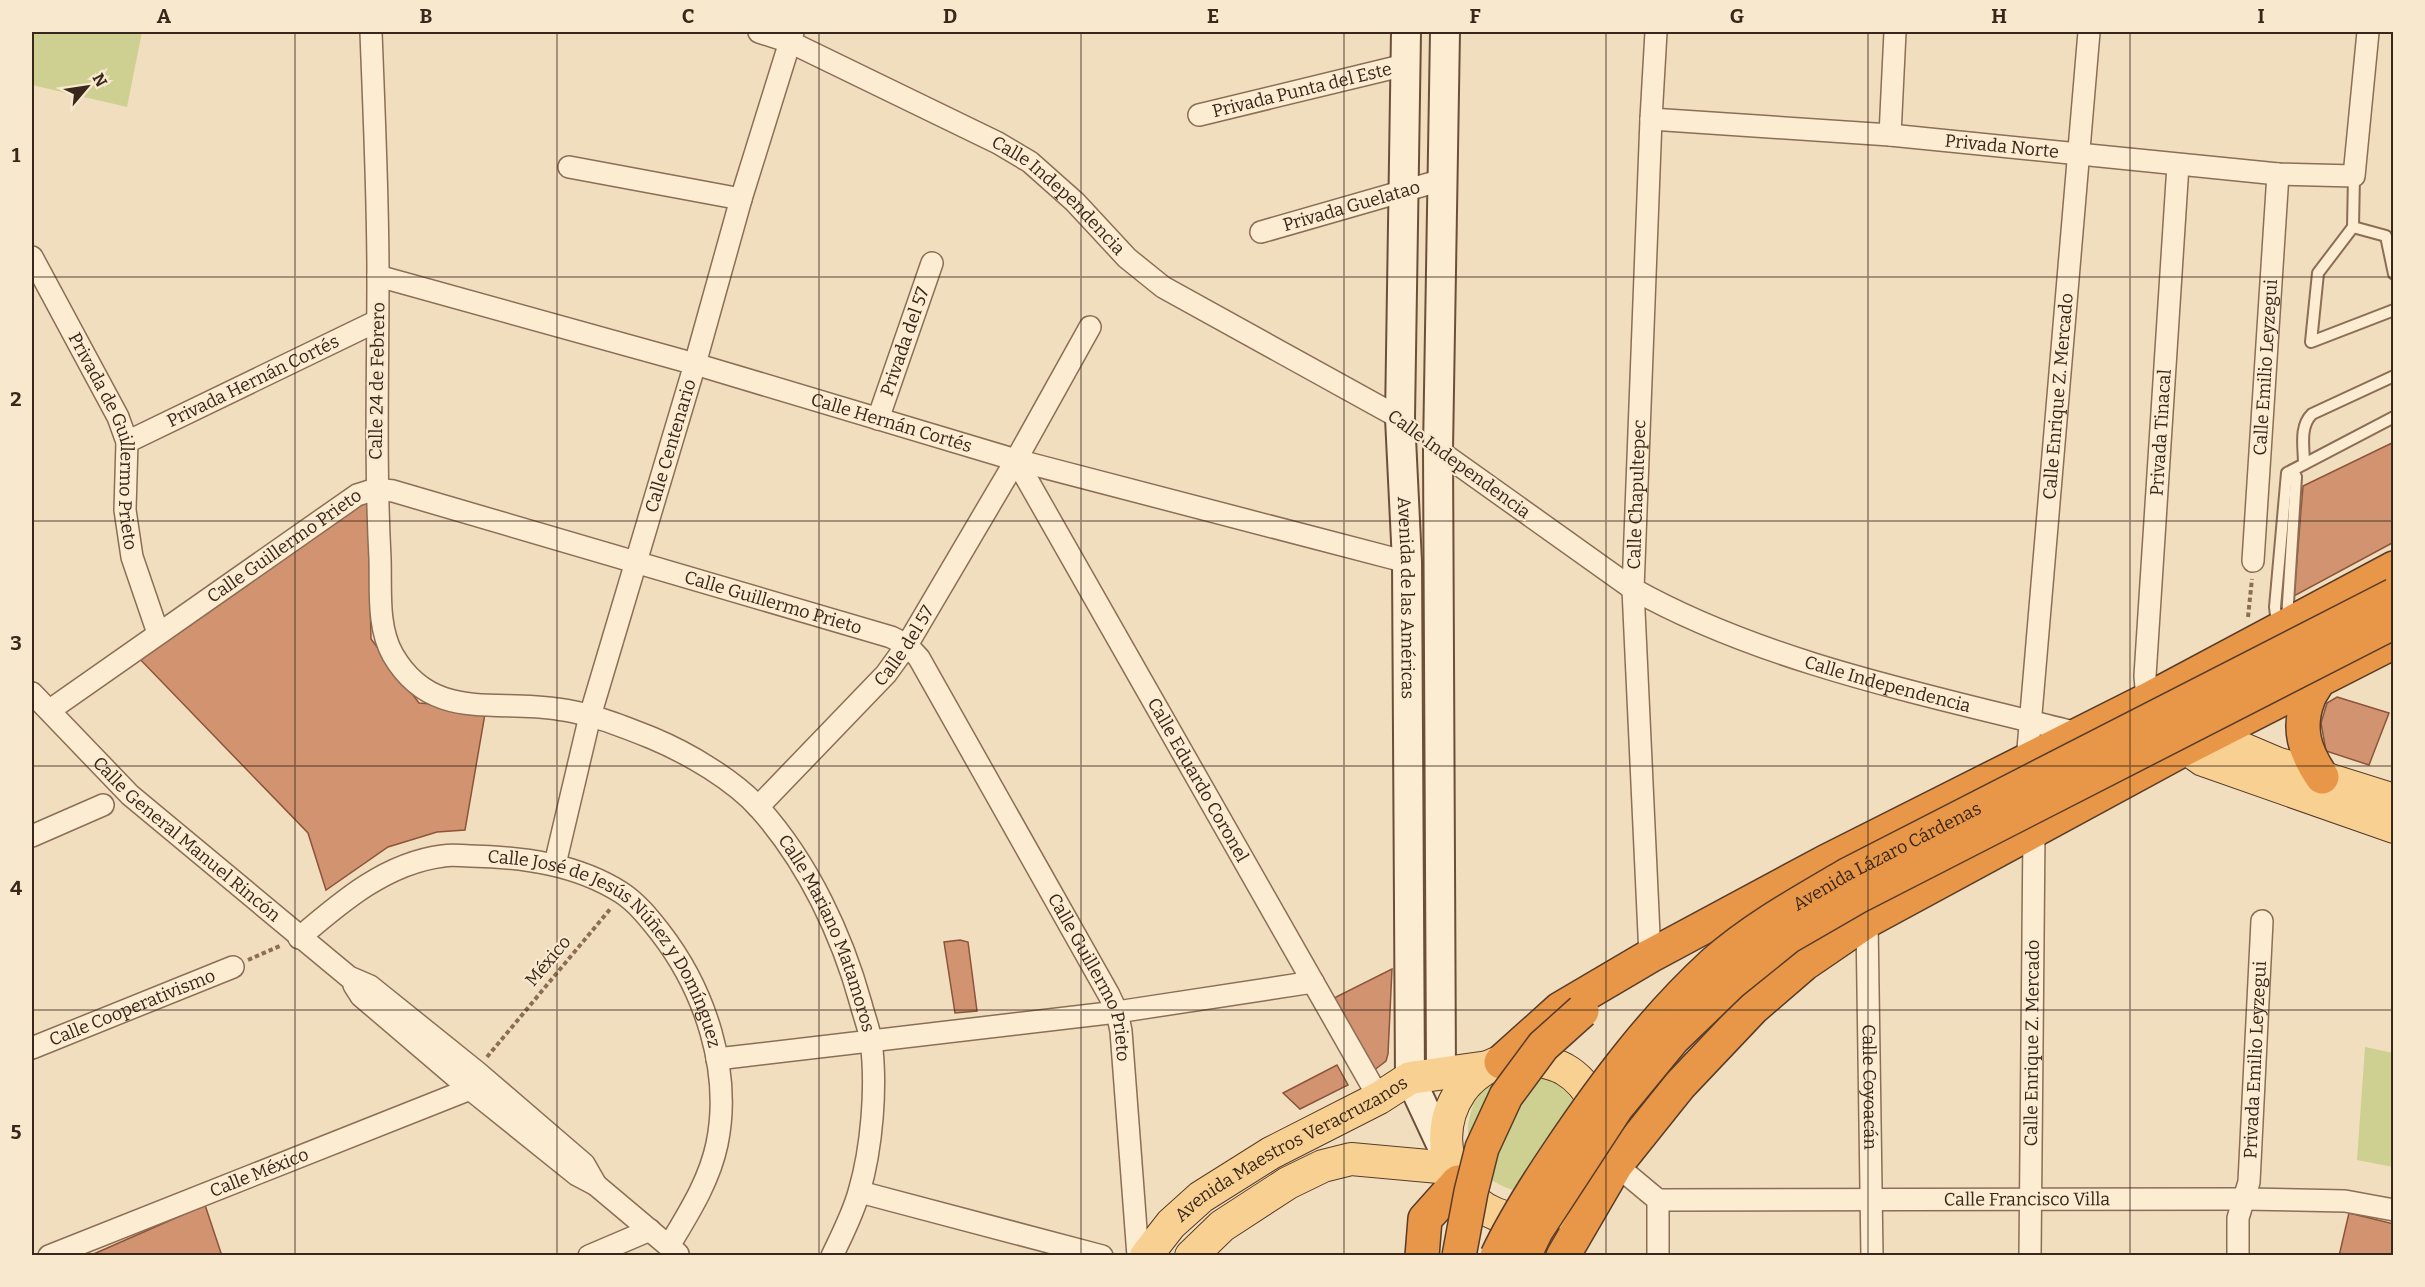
<svg xmlns="http://www.w3.org/2000/svg" width="2425" height="1287" font-family="Bitter,serif">
	<rect width="100%" height="100%" fill="#f1debe"/>
	<g fill="#cdd091">
		<path d="M 32,32 L 142,32 L 127,107 L 32,85 Z"/>
		<path d="M 2365,1047 L 2393,1053 L 2393,1167 L 2357,1160 Z"/>
		<path d="M 1542,1076 C 1562,1085 1572,1096 1582,1116 L 1515,1191 C 1502,1186 1489,1181 1480,1170 C 1458,1141 1466,1088 1505,1077 C 1516,1074 1531,1076 1542,1076 Z"/>
	</g>
	<g fill="#d29371" stroke="#8c5439" stroke-width="1.5">
		<path d="M 2394,442 L 2394,542 L 2294,596 L 2303,486 Z"/>
		<path d="M 368,496 L 371,639 L 419,703 L 486,708 L 465,830 L 437,832 L 388,847 L 326,890 L 308,833 L 133,652 Z"/>
		<path d="M 2337,697 L 2389,713 L 2369,765 L 2326,751 L 2321,723 L 2327,703 Z"/>
		<path d="M 960,940 L 968,942 L 977,1011 L 955,1013 L 944,942 Z"/>
		<path d="M 1392,969 L 1388,1054 L 1386,1061 L 1373,1071 L 1332,999 Z"/>
		<path d="M 1337,1065 L 1348,1085 L 1300,1109 L 1283,1093 Z"/>
		<path d="M 205,1205 L 222,1256 L 89,1256 Z"/>
		<path d="M 2349,1213 L 2394,1224 L 2394,1256 L 2339,1256 Z"/>
	</g>
	<g fill="none" stroke-linecap="round" stroke-linejoin="round">
		<defs>
			<g id="lane">
				<path d="M 2353,227 L 2354,176"/>
				<path d="M 2394,274 L 2386,236 L 2353,227 L 2318,273 L 2311,342 L 2394,310"/>
				<path d="M 2304,464 C 2304,447 2299,427 2312,414 L 2394,376"/>
				<path d="M 2287,619 L 2296,477 L 2293,470"/>
				<path d="M 2277,624 L 2275,607 L 2287,473 L 2394,417"/>
			</g>
			<g id="street">
				<path id="s1" d="M 371,32 C 374,113 378,194 378,276 C 378,370 375,464 380,558 C 381,590 377,627 393,655 C 432,722 494,699 557,709 C 590,713 622,726 652,738 C 688,753 734,780 760,809 C 808,863 842,935 861,1004 C 864,1016 869,1028 871,1041 C 877,1086 872,1148 859,1192 C 853,1214 842,1235 832,1256"/>
				<path id="s2" d="M 759,32 L 790,42 L 998,143 L 1030,162 L 1075,202 L 1127,258 L 1163,287 L 1400,418"/>
				<path id="s3" d="M 1199,115 L 1405,65"/>
				<path id="s4" d="M 1651,119 L 1890,135 L 2278,174 L 2354,176 L 2368,32"/>
				<path d="M 1890,135 L 1895,32"/>
				<path d="M 569,167 L 741,199"/>
				<path id="s5" d="M 1261,232 L 1442,180"/>
				<path id="s6" d="M 32,257 L 118,417 L 127,442 L 125,510 L 132,557 L 158,633"/>
				<path id="s7" d="M 378,276 L 695,364 L 1016,460 L 1407,562"/>
				<path id="s8" d="M 878,419 L 932,263"/>
				<path id="s9" d="M 127,442 L 377,321"/>
				<path id="s10" d="M 1438,450 L 1633,589 C 1767,664 1933,696 2081,734"/>
				<path id="s11" d="M 1016,460 L 1379,1098"/>
				<path id="s12" d="M 2253,561 L 2278,174"/>
				<path id="s13" d="M 32,693 L 130,795 L 349,977 L 370,986 L 477,1072 L 584,1164 L 596,1185"/>
				<path id="s14" d="M 2147,700 L 2145,676 L 2178,165"/>
				<path id="s15" d="M 50,710 L 357,495 L 376,489 L 393,491 L 891,637 L 907,645 L 919,658 L 1109,995 L 1117,1012 L 1121,1031 L 1138,1256"/>
				<path id="s16" d="M 2027,761 L 2089,32"/>
				<path id="s17" d="M 758,807 L 886,674 L 907,645 L 1016,460 L 1090,327"/>
				<path d="M 32,836 L 103,805"/>
				<path id="s18" d="M 555,864 L 590,716 L 695,364 L 741,199 L 793,32"/>
				<path id="s19" d="M 1867,921 L 1872,1256"/>
				<path id="s20" d="M 299,938 C 341,902 386,863 443,856 C 452,854 461,856 470,856 C 522,857 577,864 622,893 C 637,903 649,918 660,932 C 705,990 732,1071 717,1144 C 709,1182 688,1214 669,1246"/>
				<path id="s21" d="M 1650,956 L 1633,589 L 1651,119 L 1656,32"/>
				<path d="M 354,985 L 361,996 L 470,1089 L 577,1175 L 596,1185 L 678,1254"/>
				<path id="s22" d="M 32,1048 L 233,967"/>
				<path d="M 717,1059 L 1117,1012 L 1313,982"/>
				<path d="M 1616,1165 L 1658,1200 L 1658,1256"/>
				<path d="M 860,1192 L 1102,1256"/>
				<path id="s23" d="M 1658,1200 L 2245,1199 L 2345,1201 L 2394,1210"/>
				<path id="s24" d="M 49,1256 L 470,1089"/>
				<path d="M 589,1256 L 650,1230"/>
				<path id="s25" d="M 2030,1256 L 2034,831"/>
				<path id="s26" d="M 2238,1256 L 2238,1218 L 2249,1182 L 2262,921"/>
			</g>
			<g id="secondary">
				<path id="s27" d="M 1406,32 L 1400,418 L 1407,562 L 1410,1078 L 1446,1155"/>
				<path d="M 1441,1073 L 1438,450 L 1445,32"/>
			</g>
			<g id="primary">
				<path d="M 2198,716 L 2216,732 L 2236,746 L 2276,763 L 2394,800"/>
				<path d="M 2169,730 L 2186,748 L 2203,760 L 2394,827"/>
				<path d="M 1533,1059 C 1543,1062 1556,1064 1564,1069 C 1598,1088 1606,1131 1616,1165 C 1598,1186 1574,1208 1546,1216 C 1472,1237 1419,1152 1461,1091 C 1470,1078 1486,1066 1501,1062 C 1511,1059 1523,1060 1533,1059 Z"/>
				<path id="s28" d="M 1146,1256 L 1171,1224 L 1201,1197 L 1271,1153 L 1379,1098 L 1410,1078 L 1488,1067"/>
				<path d="M 1191,1256 L 1222,1226 L 1288,1183 L 1323,1166 L 1351,1159 L 1450,1168"/>
			</g>
			<g id="highway">
				<path d="M 2321,674 C 2319,684 2311,690 2308,700 C 2297,729 2305,752 2322,777"/>
				<path d="M 1501,1062 L 1560,1009 L 1650,956 L 1825,862 L 2147,700 L 2394,568"/>
				<path d="M 1422,1256 L 1425,1219 L 1458,1182"/>
				<path d="M 1563,1256 L 1616,1165 L 1680,1085 L 1753,1008 L 1804,964 L 1867,921 L 2186,748 L 2394,642"/>
			</g>
		</defs>
		<use href="#lane" stroke="#8b6e55" stroke-width="14"/>
		<use href="#street" stroke="#8b6e55" stroke-width="24"/>
		<use href="#secondary" stroke="#6c4f39" stroke-width="32"/>
		<use href="#primary" stroke="#583c2a" stroke-width="34"/>
		<use href="#highway" stroke="#583c2a" stroke-width="36"/>
		<g stroke="#8b6e55" stroke-width="4" stroke-dasharray="4.5 3" stroke-linecap="butt">
			<path d="M 2248,617 L 2252,579"/>
			<path d="M 248,960 L 282,945"/>
			<path d="M 487,1057 L 611,908"/>
		</g>
		<use href="#lane" stroke="#fbecd2" stroke-width="10"/>
		<use href="#street" stroke="#fbecd2" stroke-width="21"/>
		<use href="#secondary" stroke="#fbecd2" stroke-width="28"/>
		<use href="#primary" stroke="#f8d192" stroke-width="32"/>
		<use href="#highway" stroke="#e89647" stroke-width="33"/>
		<defs>
			<g id="highway-bridge">
				<path d="M 1459,1256 L 1471,1192 L 1482,1148 L 1506,1096 L 1543,1046 L 1582,1011"/>
				<path id="s29" d="M 1497,1256 C 1515,1218 1537,1184 1560,1150 C 1605,1083 1654,1018 1714,963 C 1754,928 1801,902 1847,875 L 2394,595"/>
				<path d="M 1524,1256 L 1536,1231 L 1617,1107 L 1673,1039 L 1731,983 L 1788,937 L 1859,896 L 2394,622"/>
			</g>
		</defs>
		<use href="#highway-bridge" stroke="#583c2a" stroke-width="36" stroke-linecap="butt"/>
		<use href="#highway-bridge" stroke="#e89647" stroke-width="33"/>
	</g>
	<path fill="none" stroke="#39271b" stroke-width="1.5" stroke-opacity="0.55" d="M 295,32 L 295,1256M 557,32 L 557,1256M 819,32 L 819,1256M 1081,32 L 1081,1256M 1344,32 L 1344,1256M 1606,32 L 1606,1256M 1868,32 L 1868,1256M 2130,32 L 2130,1256M 32,277 L 2394,277M 32,521 L 2394,521M 32,766 L 2394,766M 32,1010 L 2394,1010"/>
	<g text-anchor="middle" dominant-baseline="central" stroke-width="4.5" stroke-linejoin="round" paint-order="stroke">
		<g font-size="18" fill="#39271b" stroke="#f8e9ce">
			<text stroke="none"><textPath href="#s3" startOffset="106">Privada Punta del Este</textPath></text>
			<text stroke="none"><textPath href="#s4" startOffset="352">Privada Norte</textPath></text>
			<text stroke="none"><textPath href="#s2" startOffset="344">Calle Independencia</textPath></text>
			<text stroke="none"><textPath href="#s5" startOffset="94">Privada Guelatao</textPath></text>
			<text stroke="none"><textPath href="#s8" startOffset="82">Privada del 57</textPath></text>
			<text stroke="none"><textPath href="#s12" startOffset="194">Calle Emilio Leyzegui</textPath></text>
			<text transform="translate(377 381) rotate(-89)">Calle 24 de Febrero</text>
			<text stroke="none"><textPath href="#s9" startOffset="140">Privada Hernán Cortés</textPath></text>
			<text stroke="none"><textPath href="#s16" startOffset="366">Calle Enrique Z. Mercado</textPath></text>
			<text stroke="none"><textPath href="#s7" startOffset="534">Calle Hernán Cortés</textPath></text>
			<text stroke="none"><textPath href="#s14" startOffset="268">Privada Tinacal</textPath></text>
			<text stroke="none"><textPath href="#s6" startOffset="202">Privada de Guillermo Prieto</textPath></text>
			<text stroke="none"><textPath href="#s18" startOffset="434">Calle Centenario</textPath></text>
			<text transform="translate(1459 464) rotate(36)">Calle Independencia</text>
			<text stroke="none"><textPath href="#s21" startOffset="462">Calle Chapultepec</textPath></text>
			<text stroke="none"><textPath href="#s15" startOffset="286">Calle Guillermo Prieto</textPath></text>
			<text stroke="none"><textPath href="#s27" startOffset="566">Avenida de las Américas</textPath></text>
			<text stroke="none"><textPath href="#s15" startOffset="808">Calle Guillermo Prieto</textPath></text>
			<text stroke="none"><textPath href="#s17" startOffset="218">Calle del 57</textPath></text>
			<text stroke="none"><textPath href="#s10" startOffset="512">Calle Independencia</textPath></text>
			<text stroke="none"><textPath href="#s11" startOffset="368">Calle Eduardo Coronel</textPath></text>
			<text stroke="none"><textPath href="#s13" startOffset="213">Calle General Manuel Rincón</textPath></text>
			<text stroke="none"><textPath href="#s29" startOffset="570">Avenida Lázaro Cárdenas</textPath></text>
			<text stroke="none"><textPath href="#s1" startOffset="1180">Calle Mariano Matamoros</textPath></text>
			<text stroke="none"><textPath href="#s20" startOffset="375">Calle José de Jesús Núñez y Domínguez</textPath></text>
			<text transform="translate(548 961) rotate(-50)">México</text>
			<text stroke="none"><textPath href="#s15" startOffset="1330">Calle Guillermo Prieto</textPath></text>
			<text stroke="none"><textPath href="#s22" startOffset="108">Calle Cooperativismo</textPath></text>
			<text stroke="none"><textPath href="#s25" startOffset="213">Calle Enrique Z. Mercado</textPath></text>
			<text stroke="none"><textPath href="#s26" startOffset="198">Privada Emilio Leyzegui</textPath></text>
			<text stroke="none"><textPath href="#s19" startOffset="166">Calle Coyoacán</textPath></text>
			<text stroke="none"><textPath href="#s28" startOffset="183">Avenida Maestros Veracruzanos</textPath></text>
			<text stroke="none"><textPath href="#s24" startOffset="226">Calle México</textPath></text>
			<text stroke="none"><textPath href="#s23" startOffset="369">Calle Francisco Villa</textPath></text>
		</g>
	</g>
	<rect width="2425" height="1287" fill="none" stroke="#f8e9ce" stroke-width="66"/>
	<g transform="translate(87 87) rotate(61)" stroke="#f8e9ce" stroke-width="4.5" paint-order="stroke">
	<path d="M0-4.5L10 22L0 15L-10 22Z" fill="#39271b"/>
	<text y="-9" font-size="16" font-weight="bold" text-anchor="middle" fill="#39271b">N</text>
	</g>
	<rect x="33" y="33" width="2359" height="1221" fill="none" stroke="#39271b" stroke-width="2"/>
	<g font-size="20" text-anchor="middle" font-weight="bold" fill="#39271b">
		<text x="164" y="23">A</text>
		<text x="426" y="23">B</text>
		<text x="688" y="23">C</text>
		<text x="950" y="23">D</text>
		<text x="1213" y="23">E</text>
		<text x="1475" y="23">F</text>
		<text x="1737" y="23">G</text>
		<text x="1999" y="23">H</text>
		<text x="2261" y="23">I</text>
		<text x="16" y="162">1</text>
		<text x="16" y="406">2</text>
		<text x="16" y="650">3</text>
		<text x="16" y="895">4</text>
		<text x="16" y="1139">5</text>
	</g>
</svg>
